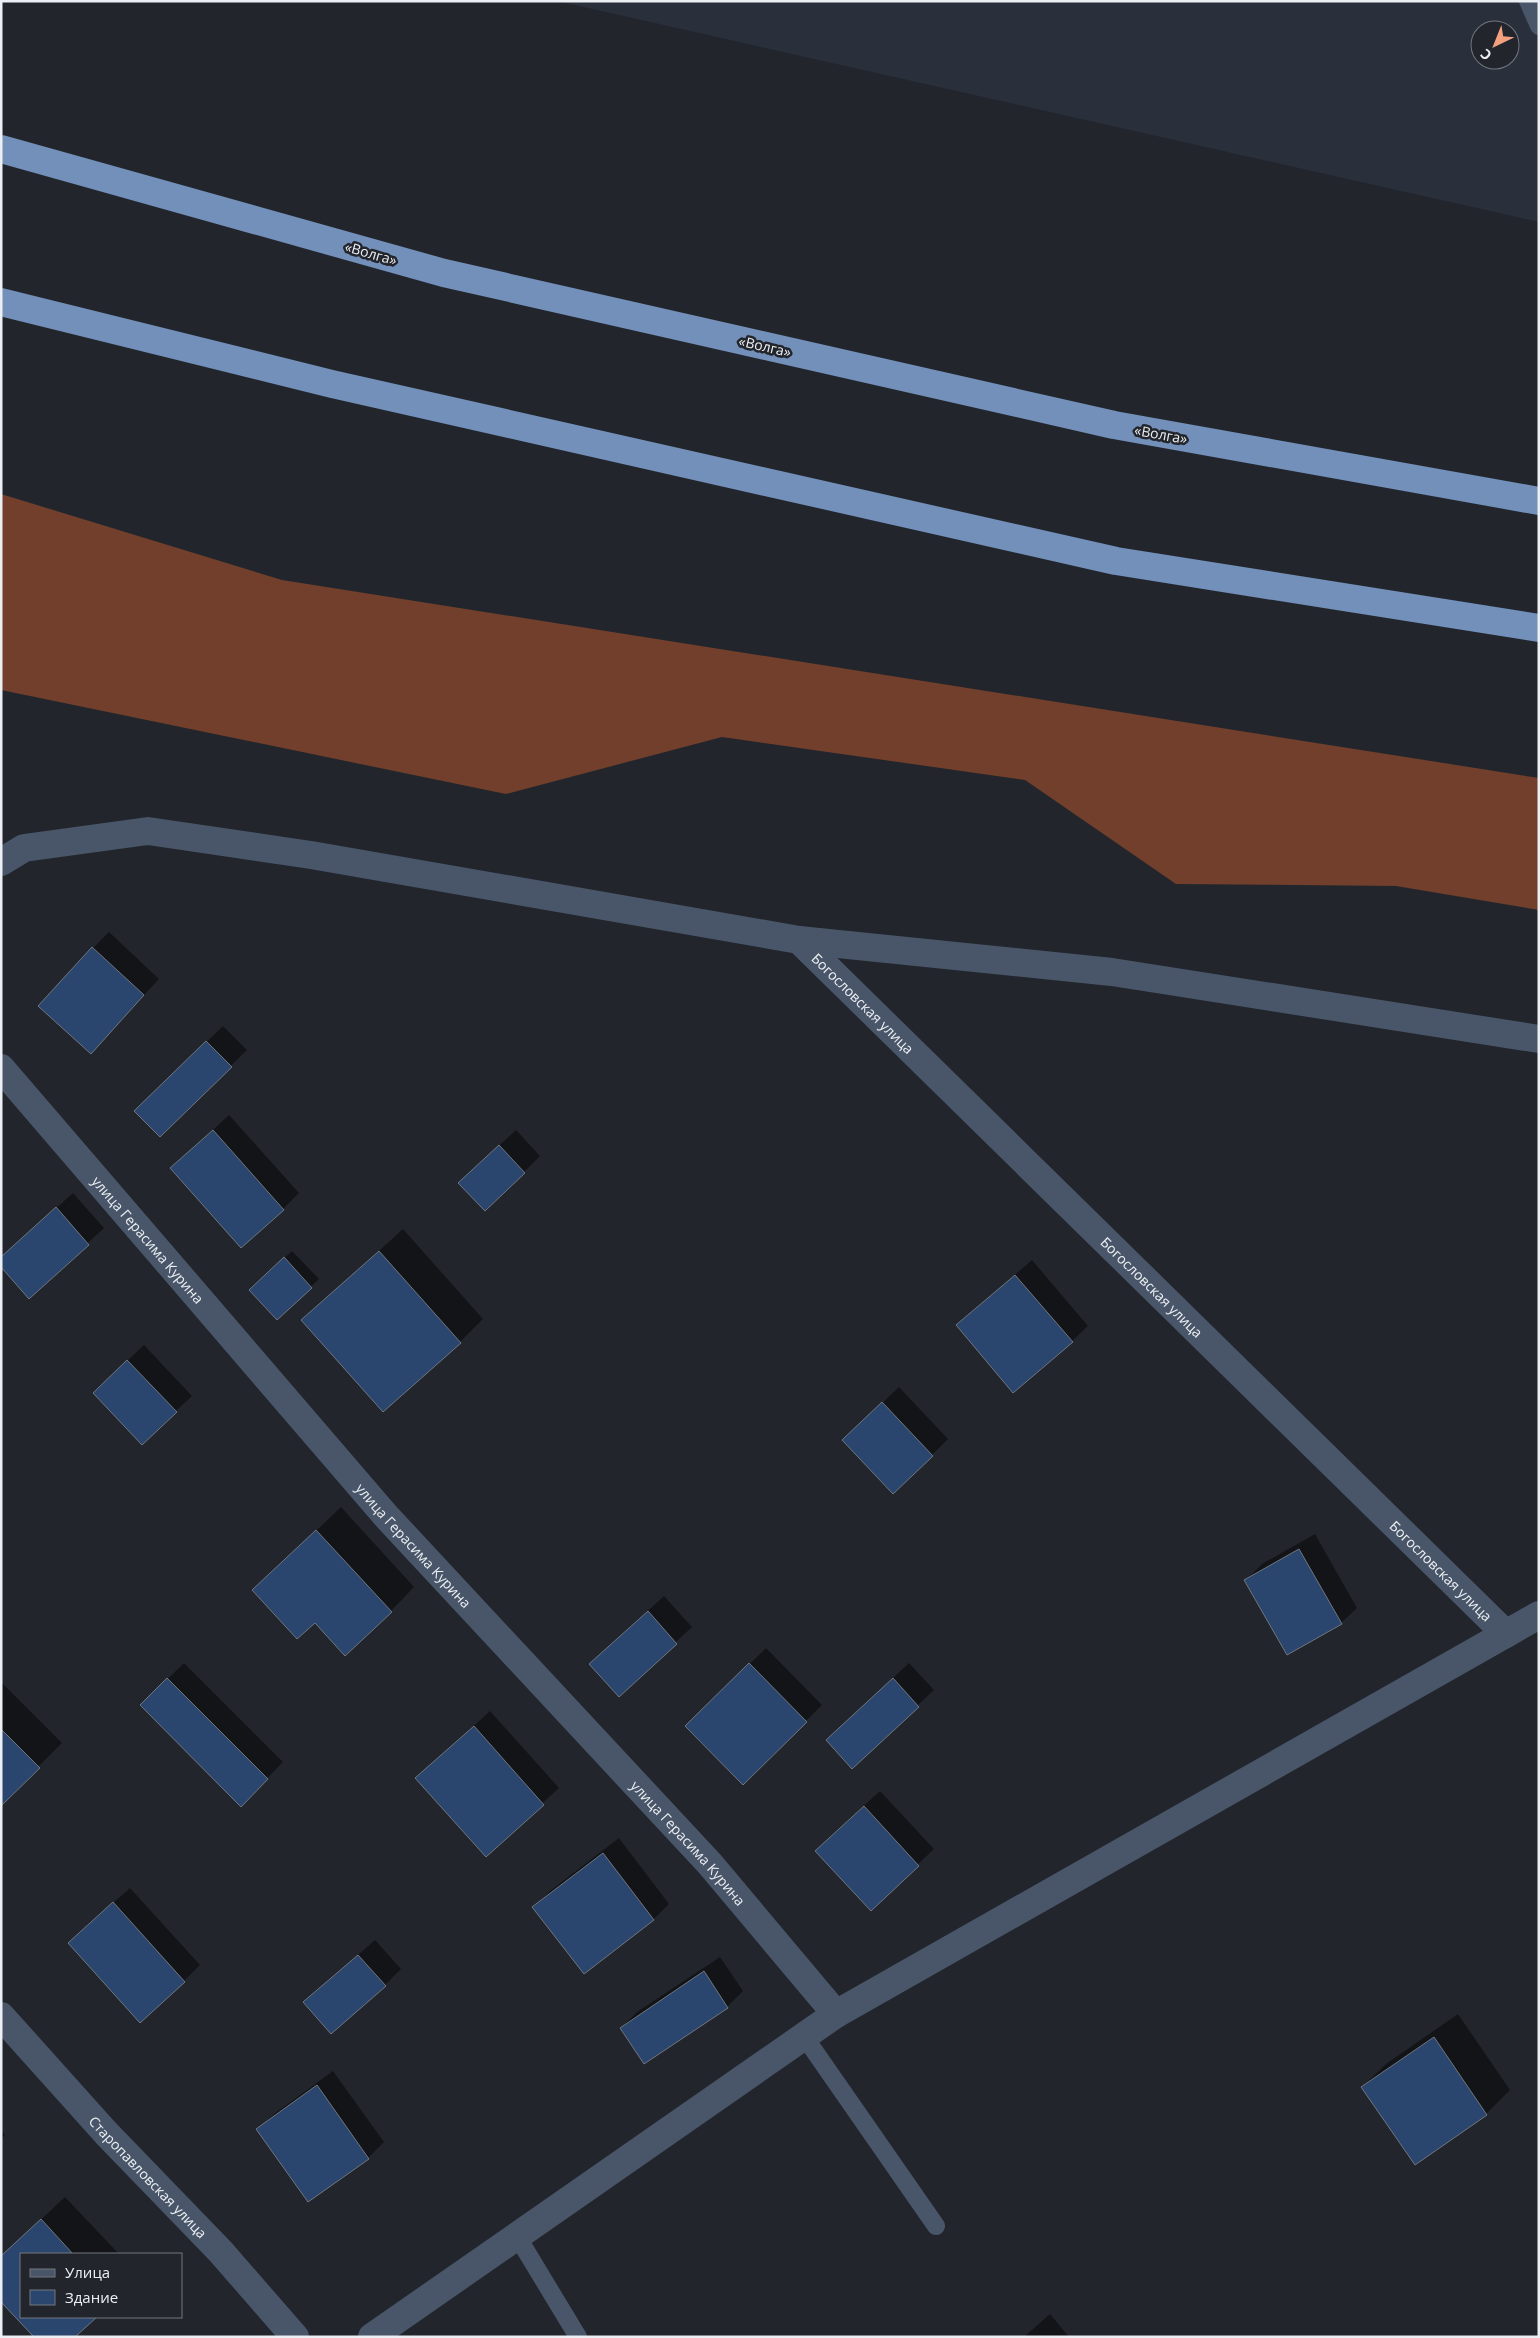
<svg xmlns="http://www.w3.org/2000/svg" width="1540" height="2338" font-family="'Open Sans',sans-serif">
	<rect width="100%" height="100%" fill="#22262c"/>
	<path fill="#29303b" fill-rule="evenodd" d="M 557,1 L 1539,1 L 1539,222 ZM 1480,30 L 1510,30 L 1510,60 L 1480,60 Z"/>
	<path fill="#713f2b" d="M 1,494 L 282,580 L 1539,778 L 1539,910 L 1396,886 L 1176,884 L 1025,780 L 722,737 L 506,794 L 1,690 Z"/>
	<g fill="#0007">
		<path d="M 109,932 L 159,979 L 91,1052 L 93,948 Z"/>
		<path d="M 223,1026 L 247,1050 L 160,1135 L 136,1111 Z"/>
		<path d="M 229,1115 L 299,1193 L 283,1209 L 172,1168 Z"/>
		<path d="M 516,1130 L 540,1156 L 524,1172 L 476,1167 Z"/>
		<path d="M 73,1193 L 104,1228 L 30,1297 L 14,1246 Z"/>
		<path d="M 403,1229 L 483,1319 L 460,1342 L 303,1320 Z"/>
		<path d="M 292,1251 L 319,1279 L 277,1318 L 258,1282 Z"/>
		<path d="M 1032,1260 L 1088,1326 L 1072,1341 L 957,1325 Z"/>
		<path d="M 144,1345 L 192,1396 L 176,1411 L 110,1377 Z"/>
		<path d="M 899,1387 L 948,1439 L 932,1455 L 860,1424 Z"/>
		<path d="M 341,1507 L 414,1587 L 391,1611 L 315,1621 L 254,1590 Z"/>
		<path d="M 1315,1534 L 1357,1608 L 1341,1623 L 1246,1580 L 1262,1564 Z"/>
		<path d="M 664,1596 L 692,1627 L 619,1695 L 607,1648 Z"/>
		<path d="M 766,1648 L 822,1705 L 743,1783 L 687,1726 Z"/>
		<path d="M 184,1663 L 283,1762 L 241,1805 L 141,1705 Z"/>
		<path d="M 909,1663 L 934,1690 L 852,1767 L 844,1724 Z"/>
		<path d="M 1,1682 L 62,1743 L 1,1804 Z"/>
		<path d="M 490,1711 L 559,1788 L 486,1855 L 417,1778 Z"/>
		<path d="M 880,1791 L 934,1849 L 871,1909 L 832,1835 Z"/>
		<path d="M 619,1838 L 669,1904 L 653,1920 L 534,1907 L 550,1891 Z"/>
		<path d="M 130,1888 L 200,1965 L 184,1981 L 86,1927 Z"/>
		<path d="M 375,1940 L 401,1969 L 385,1985 L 305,2002 Z"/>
		<path d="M 720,1957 L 743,1991 L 727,2007 L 621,2028 L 637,2012 Z"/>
		<path d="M 1458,2014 L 1510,2090 L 1486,2114 L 1415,2163 L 1362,2087 L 1386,2064 Z"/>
		<path d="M 333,2071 L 384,2142 L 368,2158 L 309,2201 L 258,2129 L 274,2114 Z"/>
		<path d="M 1,2130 L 5,2135 L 1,2139 Z"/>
		<path d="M 65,2197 L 119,2254 L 21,2254 L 21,2317 L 95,2317 L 73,2337 L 36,2337 L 1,2300 L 1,2257 Z"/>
		<path d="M 1050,2314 L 1069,2337 L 1024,2337 Z"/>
	</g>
	<g fill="#2a466f" stroke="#71767d">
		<path d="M 92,947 L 144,995 L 91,1054 L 38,1006 Z"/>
		<path d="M 206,1041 L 232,1067 L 160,1137 L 134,1111 Z"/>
		<path d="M 213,1130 L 284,1210 L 241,1248 L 170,1168 Z"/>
		<path d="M 499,1145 L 525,1173 L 485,1211 L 458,1183 Z"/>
		<path d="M 56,1207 L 89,1245 L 29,1299 L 1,1267 L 1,1257 Z"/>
		<path d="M 379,1251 L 461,1343 L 383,1412 L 301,1320 Z"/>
		<path d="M 284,1257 L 312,1288 L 277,1320 L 249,1290 Z"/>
		<path d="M 1015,1275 L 1073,1342 L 1013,1393 L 956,1325 Z"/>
		<path d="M 127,1360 L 177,1412 L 142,1445 L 93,1393 Z"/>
		<path d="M 882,1402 L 933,1456 L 893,1494 L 842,1440 Z"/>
		<path d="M 316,1530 L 392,1612 L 345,1656 L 315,1623 L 297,1639 L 252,1590 Z"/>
		<path d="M 1299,1549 L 1342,1624 L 1287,1655 L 1244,1580 Z"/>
		<path d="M 648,1611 L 677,1644 L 619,1697 L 589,1664 Z"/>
		<path d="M 749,1663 L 807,1722 L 743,1785 L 685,1726 Z"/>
		<path d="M 167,1678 L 268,1779 L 241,1807 L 140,1705 Z"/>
		<path d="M 893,1678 L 919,1707 L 852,1769 L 826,1740 Z"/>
		<path d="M 474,1726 L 544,1805 L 486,1857 L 415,1778 Z"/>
		<path d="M 1,1729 L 40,1768 L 1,1806 Z"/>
		<path d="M 864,1806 L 919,1866 L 871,1911 L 815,1851 Z"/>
		<path d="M 603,1853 L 654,1920 L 584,1974 L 532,1907 Z"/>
		<path d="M 113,1902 L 185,1982 L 140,2023 L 68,1943 Z"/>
		<path d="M 358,1955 L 386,1986 L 331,2034 L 303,2002 Z"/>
		<path d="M 704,1971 L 728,2008 L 644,2064 L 620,2028 Z"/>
		<path d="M 1434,2037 L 1487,2115 L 1415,2165 L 1361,2087 Z"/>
		<path d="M 317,2085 L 369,2159 L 308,2202 L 256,2129 Z"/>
		<path d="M 41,2219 L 73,2254 L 21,2254 L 21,2317 L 97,2317 L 75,2337 L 34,2337 L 1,2302 L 1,2256 Z"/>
	</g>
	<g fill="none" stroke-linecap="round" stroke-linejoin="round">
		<g stroke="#495669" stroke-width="18">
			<path d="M 1528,1 L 1539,26"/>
			<path d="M 804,2036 L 936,2226"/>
			<path d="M 517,2236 L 578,2337"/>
		</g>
		<g stroke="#495669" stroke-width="28">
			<path d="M 1,862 L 24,848 L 148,831 L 311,855 L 799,940 L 1112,972 L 1539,1039"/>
			<path id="s1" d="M 799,940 L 1506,1634"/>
			<path id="s2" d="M 1,1068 L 386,1516 L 710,1864 L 836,2014"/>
			<path id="s3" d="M 1,2016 L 106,2133 L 221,2252 L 295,2337"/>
			<path d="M 372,2337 L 836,2014 L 1539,1615"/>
		</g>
		<g stroke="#7290ba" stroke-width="28">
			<path d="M 1,149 L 444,273 L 1114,425 L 1539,501"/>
			<path d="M 1,302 L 332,384 L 1116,561 L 1539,628"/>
		</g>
	</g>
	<g text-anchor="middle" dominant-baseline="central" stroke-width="5" stroke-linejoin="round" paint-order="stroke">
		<g font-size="14" fill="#eceff3" stroke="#22262c">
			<text transform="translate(371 253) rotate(16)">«Волга»</text>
			<text transform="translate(765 346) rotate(13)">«Волга»</text>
			<text transform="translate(1161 434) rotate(10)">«Волга»</text>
			<text stroke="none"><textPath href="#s1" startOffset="90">Богословская улица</textPath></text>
			<text stroke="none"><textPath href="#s2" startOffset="226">улица Герасима Курина</textPath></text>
			<text stroke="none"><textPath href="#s1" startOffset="495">Богословская улица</textPath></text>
			<text stroke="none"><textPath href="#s2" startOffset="631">улица Герасима Курина</textPath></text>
			<text stroke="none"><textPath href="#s1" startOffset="900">Богословская улица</textPath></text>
			<text stroke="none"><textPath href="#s2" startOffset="1036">улица Герасима Курина</textPath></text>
			<text stroke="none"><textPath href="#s3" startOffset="218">Старопавловская улица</textPath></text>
		</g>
	</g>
	<rect width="1540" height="2338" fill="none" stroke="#eceff3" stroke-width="5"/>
	<rect x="20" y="2253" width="162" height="65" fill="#22262c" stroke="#73767c"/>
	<rect x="30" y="2269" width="25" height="8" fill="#495669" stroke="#73767c"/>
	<text x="65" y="2278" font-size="15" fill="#eceff3">Улица</text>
	<rect x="30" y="2290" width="25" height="15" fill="#2a466f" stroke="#73767c"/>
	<text x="65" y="2303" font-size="15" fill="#eceff3">Здание</text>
	<g transform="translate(1495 45) rotate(223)"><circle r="24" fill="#22262c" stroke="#73767c"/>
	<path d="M0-4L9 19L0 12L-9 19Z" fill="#f2a080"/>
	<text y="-8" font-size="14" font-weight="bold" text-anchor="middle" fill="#eceff3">С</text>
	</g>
</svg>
